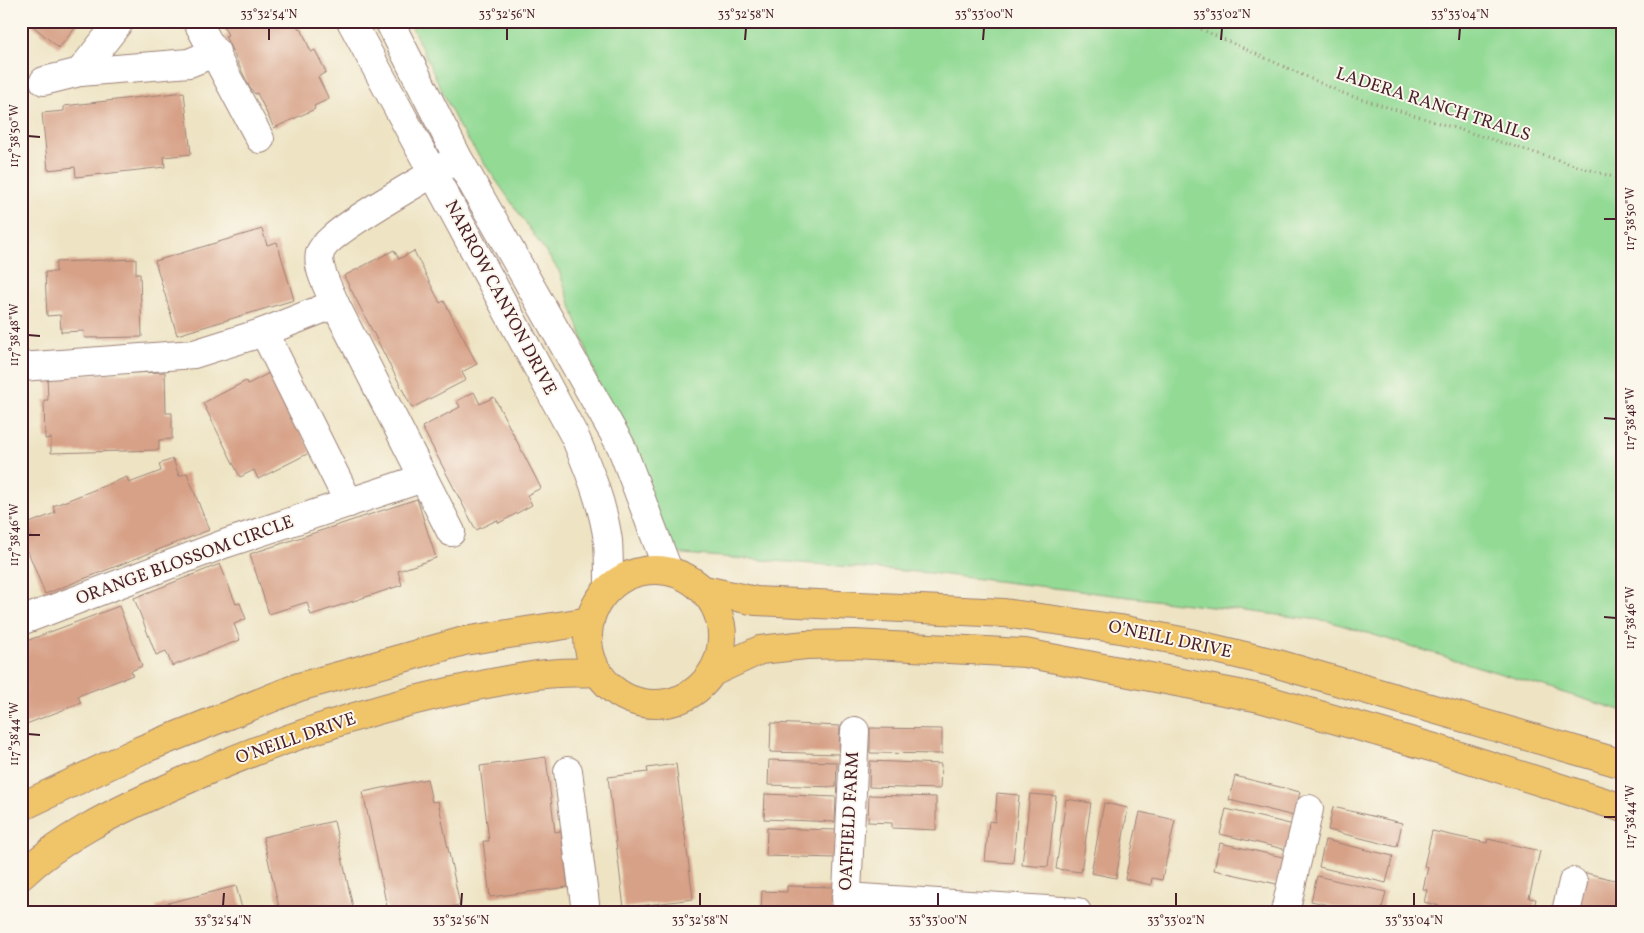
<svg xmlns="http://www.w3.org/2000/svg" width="1644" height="933" font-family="Vollkorn,serif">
	<rect width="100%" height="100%" fill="#fbf7ec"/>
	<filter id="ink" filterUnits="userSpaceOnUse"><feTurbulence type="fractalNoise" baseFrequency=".02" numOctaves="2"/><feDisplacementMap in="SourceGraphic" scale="10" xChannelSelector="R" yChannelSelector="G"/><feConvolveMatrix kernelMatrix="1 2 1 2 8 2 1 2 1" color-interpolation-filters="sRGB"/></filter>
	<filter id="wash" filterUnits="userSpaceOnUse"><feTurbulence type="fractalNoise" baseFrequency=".0096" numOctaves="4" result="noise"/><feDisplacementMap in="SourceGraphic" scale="20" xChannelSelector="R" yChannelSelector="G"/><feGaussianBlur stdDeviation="1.12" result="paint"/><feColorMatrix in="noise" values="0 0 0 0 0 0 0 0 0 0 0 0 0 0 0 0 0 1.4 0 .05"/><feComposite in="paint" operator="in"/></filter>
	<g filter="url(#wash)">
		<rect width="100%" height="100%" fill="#eee4c4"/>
		<path fill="#93da95" stroke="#6e7c60" d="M 409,21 L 1623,21 L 1623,711 L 1328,621 L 930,573 L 657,552 L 559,271 L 459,127 Z"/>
		<g id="blocks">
			<g fill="#d7a187">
				<path d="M 27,21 L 81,21 L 59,48 Z"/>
				<path d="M 221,21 L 295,21 L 299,29 L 301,28 L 311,52 L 315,50 L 326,72 L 318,77 L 329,99 L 314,106 L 315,109 L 274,128 L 257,93 L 255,94 L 250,88 L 225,36 L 228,35 Z"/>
				<path d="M 184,92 L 191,154 L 164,157 L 165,167 L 76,177 L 75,167 L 48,170 L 42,113 L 64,111 L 64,106 Z"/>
				<path d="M 262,229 L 267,245 L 277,242 L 294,300 L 177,335 L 155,261 Z"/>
				<path d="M 394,250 L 399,259 L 414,251 L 440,303 L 444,301 L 477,364 L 462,372 L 466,380 L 412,408 L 344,276 Z"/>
				<path d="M 136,259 L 136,274 L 140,274 L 142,337 L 85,338 L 84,331 L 61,332 L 60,315 L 47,316 L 45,272 L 56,272 L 56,262 Z"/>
				<path d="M 165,372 L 166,413 L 172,413 L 172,439 L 159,440 L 159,450 L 51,453 L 51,438 L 45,439 L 44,400 L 48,400 L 47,375 Z"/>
				<path d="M 271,372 L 311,452 L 258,479 L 254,470 L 240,477 L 203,403 L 246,381 L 248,384 Z"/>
				<path d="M 474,392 L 480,404 L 494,397 L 541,488 L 527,495 L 532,505 L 499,523 L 497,520 L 476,530 L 422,427 L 460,407 L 457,401 Z"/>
				<path d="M 173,459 L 179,476 L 187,473 L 209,530 L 45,594 L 23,539 L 31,536 L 27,524 L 55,513 L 53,506 L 127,477 L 129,483 L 161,471 L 159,464 Z"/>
				<path d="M 417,499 L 436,558 L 398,571 L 402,585 L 311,615 L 307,602 L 269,614 L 250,554 Z"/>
				<path d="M 220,564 L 236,604 L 240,603 L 246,619 L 234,624 L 240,640 L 172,666 L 166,651 L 156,655 L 134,598 Z"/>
				<path d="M 119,606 L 142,666 L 131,671 L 133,675 L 78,696 L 81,703 L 21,726 L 21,643 Z"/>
				<path d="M 771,723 L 840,726 L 839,754 L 770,752 Z"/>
				<path d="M 870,728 L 942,729 L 942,754 L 870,753 Z"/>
				<path d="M 546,757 L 555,832 L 561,831 L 568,887 L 490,897 L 483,841 L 489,841 L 480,766 Z"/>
				<path d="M 769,760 L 837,762 L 836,787 L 768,785 Z"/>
				<path d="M 870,761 L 941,764 L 940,789 L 869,787 Z"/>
				<path d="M 676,764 L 693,899 L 624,908 L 608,777 L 648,772 L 647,768 Z"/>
				<path d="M 1235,776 L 1300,792 L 1294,816 L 1229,800 Z"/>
				<path d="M 427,779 L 432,802 L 438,801 L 460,905 L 426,912 L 388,912 L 363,792 Z"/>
				<path d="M 997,793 L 1019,795 L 1013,863 L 985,861 L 989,821 L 995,822 Z"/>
				<path d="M 765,794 L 836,797 L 835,822 L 764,819 Z"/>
				<path d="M 1030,794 L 1056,796 L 1048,867 L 1022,865 Z"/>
				<path d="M 869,795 L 936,797 L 936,830 L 892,828 L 892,823 L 868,822 Z"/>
				<path d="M 1066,799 L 1091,803 L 1081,872 L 1056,869 Z"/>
				<path d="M 1104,803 L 1128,808 L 1116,878 L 1091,873 Z"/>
				<path d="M 1333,807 L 1402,823 L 1397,847 L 1328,830 Z"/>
				<path d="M 1226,809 L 1294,825 L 1288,850 L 1220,834 Z"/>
				<path d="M 1140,812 L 1175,820 L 1162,880 L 1152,878 L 1151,885 L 1125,879 Z"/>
				<path d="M 334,821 L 354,912 L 280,912 L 263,837 Z"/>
				<path d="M 767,828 L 836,830 L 835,858 L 766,856 Z"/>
				<path d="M 1432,831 L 1487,843 L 1488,839 L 1540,851 L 1529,898 L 1536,899 L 1533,912 L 1464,912 L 1424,902 L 1427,890 L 1423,889 L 1428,867 L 1424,866 Z"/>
				<path d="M 1325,840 L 1393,856 L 1386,883 L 1319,867 Z"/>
				<path d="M 1220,843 L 1287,858 L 1281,885 L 1214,870 Z"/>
				<path d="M 1586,873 L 1623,882 L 1623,912 L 1577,912 Z"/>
				<path d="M 1317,876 L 1386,892 L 1381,912 L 1359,912 L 1311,901 Z"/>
				<path d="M 236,886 L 243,912 L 158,912 L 156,906 Z"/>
				<path d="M 787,886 L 834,887 L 833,912 L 761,912 L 762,891 L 787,892 Z"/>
			</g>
		</g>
	</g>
	<g filter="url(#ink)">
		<use href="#blocks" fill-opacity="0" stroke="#9c8278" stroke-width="1"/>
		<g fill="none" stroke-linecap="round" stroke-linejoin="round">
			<defs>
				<g id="minor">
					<path d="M 197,21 L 260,139"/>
					<path d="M 351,21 L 575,437 C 589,470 603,504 608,541 C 609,556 609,572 609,588"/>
					<path d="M 389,21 L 458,158 L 621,446 L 668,570"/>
					<path d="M 80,72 L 120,21"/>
					<path d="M 44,81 L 80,72 L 189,63 L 216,52"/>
					<path d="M 448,164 C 425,179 326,232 320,253 C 316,268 330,291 335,304 L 451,532"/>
					<path d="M 264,332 L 349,503"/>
					<path d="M 21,367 L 194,354 L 264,332 L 335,304"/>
					<path d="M 21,621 L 224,544 L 423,478"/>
					<path d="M 568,771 L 586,912"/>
					<path d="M 846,897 L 1077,912"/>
					<path d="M 846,912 L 855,731"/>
					<path d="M 1285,912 L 1309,809"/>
					<path d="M 1566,912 L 1573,882"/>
				</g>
				<g id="major">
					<circle cx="655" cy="637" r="67"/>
					<path d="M 704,590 L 756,601 L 1004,613 L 1120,629 L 1191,643 L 1278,664 L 1623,764"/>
					<path d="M 713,672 L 760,650 L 806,645 L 855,644 L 1025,653 L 1260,698 L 1438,749 L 1623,808"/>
					<path d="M 21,807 L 141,750 L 299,687 L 464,641 L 590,621"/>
					<path d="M 21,876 C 62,837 115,812 166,789 C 283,735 409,695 537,675 C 556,672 577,673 597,672"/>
				</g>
			</defs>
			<use href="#minor" stroke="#9c8278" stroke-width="30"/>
			<use href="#major" stroke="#9c8278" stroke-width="30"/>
			<path stroke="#9c8278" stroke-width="3" stroke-dasharray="1 4" stroke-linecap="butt" d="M 1183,21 L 1345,94 L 1623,180"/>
			<use href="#minor" stroke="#fff" stroke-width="28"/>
			<use href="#major" stroke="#f0c469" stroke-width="28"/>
		</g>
	</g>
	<path fill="none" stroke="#4a1f2b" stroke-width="2" d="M 269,40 L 269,28M 507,40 L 507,28M 745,40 L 746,28M 983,40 L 984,28M 1221,40 L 1222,28M 1459,40 L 1460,28M 28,136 L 40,137M 1604,219 L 1616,219M 28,335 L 40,336M 1604,418 L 1616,419M 28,535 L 40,535M 1604,617 L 1616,618M 28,734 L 40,735M 1604,817 L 1616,817M 223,906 L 224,893M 461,906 L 462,893M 700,906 L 700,893M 938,906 L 938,893M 1176,906 L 1176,893M 1414,906 L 1414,893"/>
	<g text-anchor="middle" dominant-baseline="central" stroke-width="4" stroke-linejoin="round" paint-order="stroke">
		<g font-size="18" fill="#4a1f2b" stroke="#fbf7ec">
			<text transform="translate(1433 105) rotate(18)">LADERA RANCH TRAILS</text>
			<text transform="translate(500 298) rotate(62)">NARROW CANYON DRIVE</text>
			<text transform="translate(185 561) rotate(-20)">ORANGE BLOSSOM CIRCLE</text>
			<text transform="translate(1170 640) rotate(12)">O'NEILL DRIVE</text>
			<text transform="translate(296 739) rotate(-19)">O'NEILL DRIVE</text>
			<text transform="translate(850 821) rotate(-87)">OATFIELD FARM</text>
		</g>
	</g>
	<rect width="1644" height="933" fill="none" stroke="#fbf7ec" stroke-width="55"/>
	<rect x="28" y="28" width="1588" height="878" fill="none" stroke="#4a1f2b" stroke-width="2"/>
	<g font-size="12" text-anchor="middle" fill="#4a1f2b">
		<text x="269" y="18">33°32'54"N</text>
		<text x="507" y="18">33°32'56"N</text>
		<text x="746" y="18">33°32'58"N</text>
		<text x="984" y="18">33°33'00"N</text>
		<text x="1222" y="18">33°33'02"N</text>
		<text x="1460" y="18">33°33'04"N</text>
		<text transform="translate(14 136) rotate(-90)" y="4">117°38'50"W</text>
		<text transform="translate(1630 219) rotate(-90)" y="4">117°38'50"W</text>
		<text transform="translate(14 335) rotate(-90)" y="4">117°38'48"W</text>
		<text transform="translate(1630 419) rotate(-90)" y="4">117°38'48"W</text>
		<text transform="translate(14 535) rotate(-90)" y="4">117°38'46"W</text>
		<text transform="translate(1630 618) rotate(-90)" y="4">117°38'46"W</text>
		<text transform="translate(14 734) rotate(-90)" y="4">117°38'44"W</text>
		<text transform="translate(1630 817) rotate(-90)" y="4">117°38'44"W</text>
		<text x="223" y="924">33°32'54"N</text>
		<text x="461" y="924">33°32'56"N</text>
		<text x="700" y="924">33°32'58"N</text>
		<text x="938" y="924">33°33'00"N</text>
		<text x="1176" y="924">33°33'02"N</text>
		<text x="1414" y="924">33°33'04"N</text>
	</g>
</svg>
